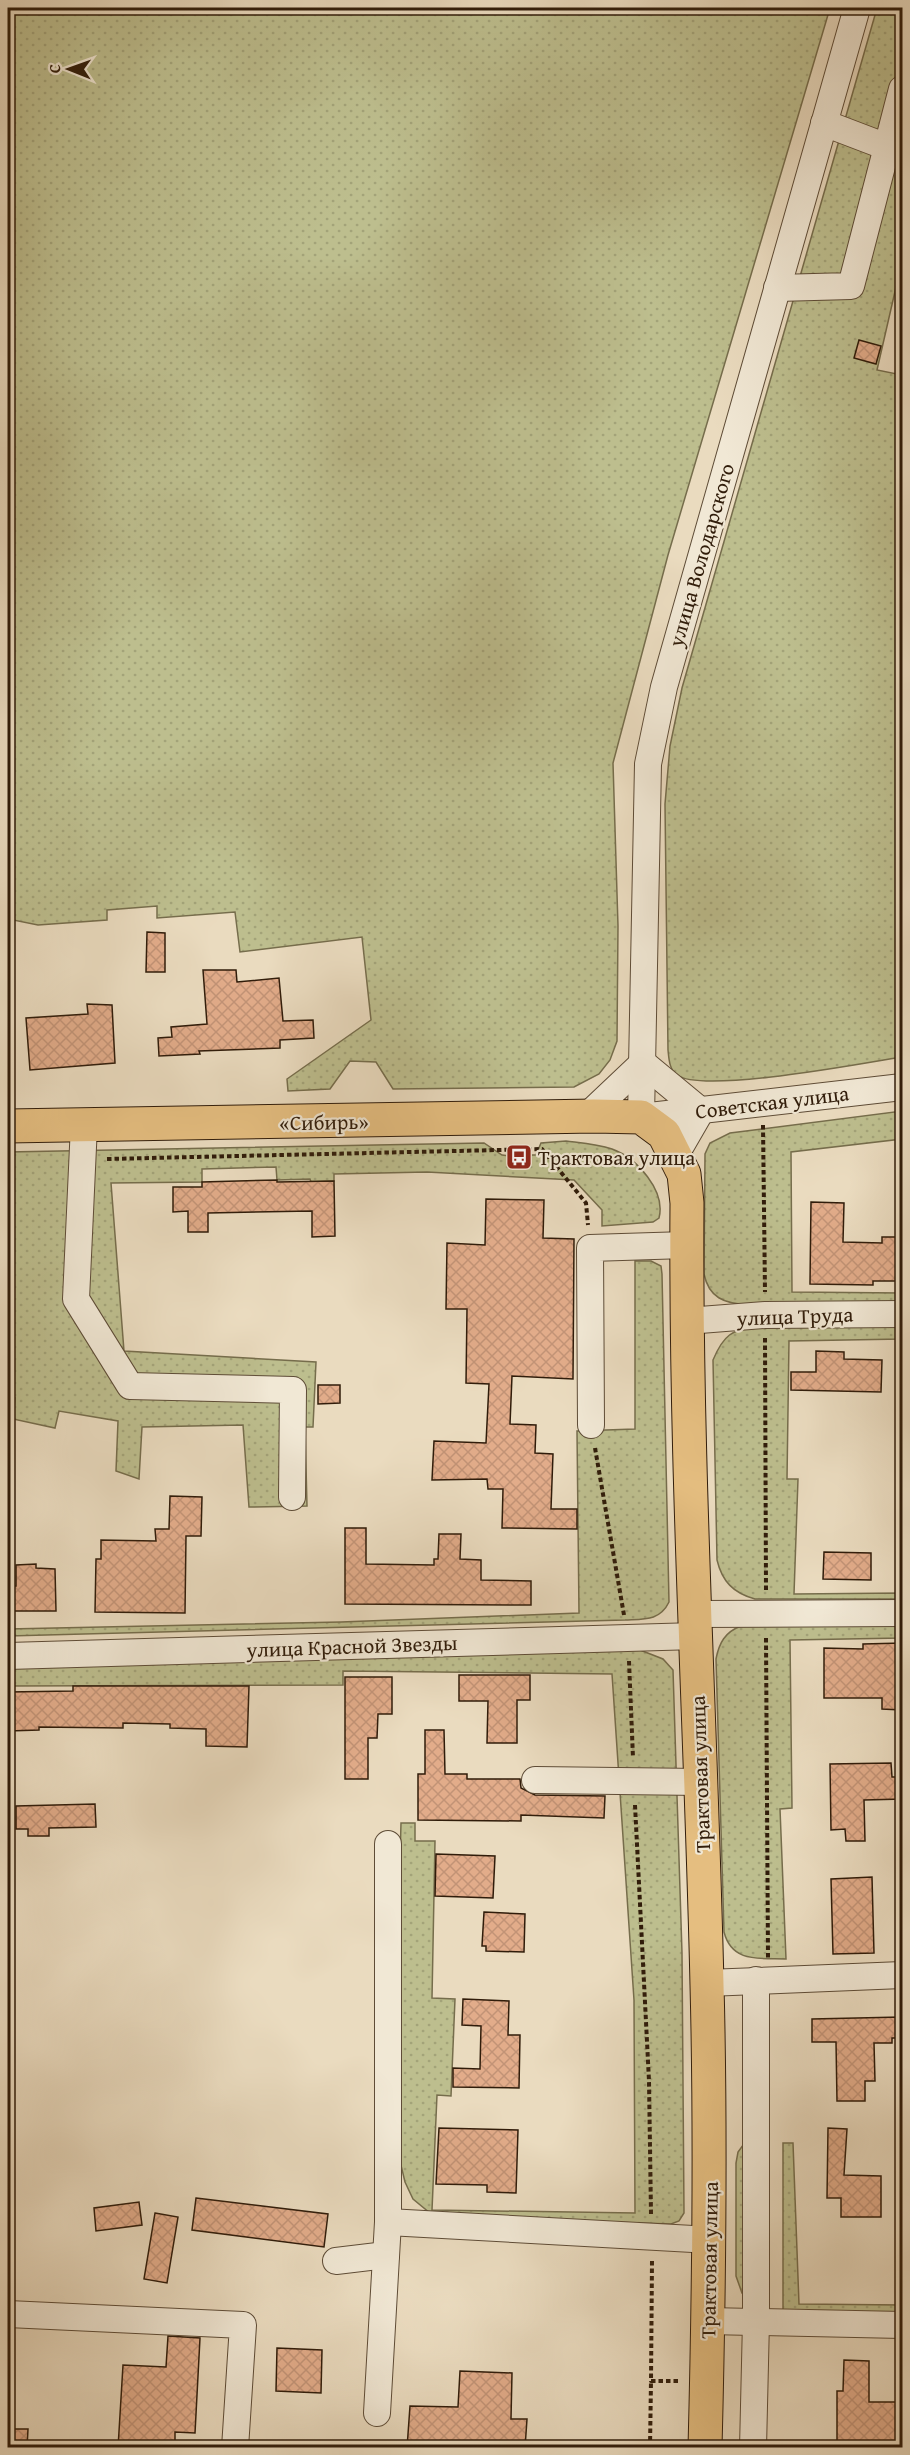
<svg xmlns="http://www.w3.org/2000/svg" width="910" height="2455" font-family="'Gentium Book Plus',serif">
	<defs>
		<pattern id="grass-dots" width="8" height="8" patternUnits="userSpaceOnUse" patternTransform="scale(1.5)"><rect width="8" height="8" fill="#bdbe8e"/><path d="M2 2h.1M6 6h.1" fill="none" stroke="#a3a379" stroke-width="1.8" stroke-linecap="round"/></pattern>
		<pattern id="building-cross-hatch" width="8" height="8" patternUnits="userSpaceOnUse" patternTransform="scale(1.5)"><rect width="8" height="8" fill="#e2ac8a"/><path d="M0 0l8 8M0 8l8-8" fill="none" stroke="#c29376"/></pattern>
	</defs>
	<rect width="100%" height="100%" fill="#eadbbf"/>
	<filter id="stains"><feTurbulence type="fractalNoise" baseFrequency=".00333" numOctaves="4"/><feColorMatrix values="0 0 0 0 .2 0 0 0 0 .09 0 0 0 0 .02 0 0 0 .5 -.17"/></filter>
	<radialGradient id="worn" r=".72"><stop offset=".6" stop-color="#630" stop-opacity="0"/><stop offset="1" stop-color="#630" stop-opacity=".3"/></radialGradient>
	<g fill="url(#grass-dots)" stroke="#766d4c" stroke-width="1.5">
		<path d="M 8,8 L 830,8 L 668,555 L 613,763 L 618,926 L 617,1041 L 610,1060 L 599,1074 L 574,1087 L 393,1089 L 376,1062 L 350,1061 L 330,1089 L 288,1091 L 287,1079 L 371,1020 L 362,937 L 240,952 L 235,912 L 157,918 L 157,906 L 107,910 L 107,920 L 38,925 L 8,919 Z"/>
		<path d="M 877,8 L 902,8 L 902,261 L 877,370 L 902,375 L 902,1057 C 865,1063 702,1094 677,1075 C 669,1069 669,1059 668,1050 L 665,804 L 670,746 L 682,688 Z"/>
		<path d="M 902,1111 L 902,1139 L 791,1152 L 792,1292 L 902,1293 L 902,1302 L 747,1305 C 724,1303 709,1298 704,1274 L 705,1154 L 710,1143 L 730,1133 Z"/>
		<path d="M 566,1141 C 582,1143 597,1144 612,1149 C 637,1158 666,1191 659,1218 L 653,1222 L 602,1226 L 602,1210 L 574,1180 L 427,1172 L 334,1174 L 334,1181 L 311,1182 L 310,1179 L 277,1180 L 276,1167 L 202,1169 L 202,1182 L 111,1183 L 124,1351 L 316,1362 L 313,1427 L 305,1427 L 307,1506 L 249,1507 L 243,1425 L 142,1427 L 139,1479 L 116,1471 L 118,1421 L 59,1411 L 55,1428 L 13,1419 L 15,1398 L 8,1397 L 8,1152 L 484,1143 L 502,1155 L 519,1157 L 514,1163 L 529,1163 L 529,1155 L 536,1155 L 541,1143 Z"/>
		<path d="M 635,1261 L 651,1261 L 661,1266 L 662,1274 L 669,1602 C 660,1621 644,1619 625,1620 L 8,1636 L 8,1629 L 341,1622 L 579,1613 L 577,1431 L 635,1429 Z"/>
		<path d="M 902,1323 L 902,1339 L 789,1341 L 787,1479 L 798,1479 L 794,1594 L 902,1593 L 902,1599 L 755,1599 C 733,1593 722,1581 717,1560 L 713,1360 C 724,1334 731,1331 758,1325 Z"/>
		<path d="M 902,1624 L 902,1638 L 790,1640 L 792,1808 L 780,1809 L 786,1959 C 759,1958 732,1963 724,1932 L 716,1659 C 719,1643 725,1632 741,1626 Z"/>
		<path d="M 640,1650 L 663,1659 L 673,1670 L 682,1953 L 684,2213 L 679,2221 L 671,2224 L 482,2218 L 430,2213 L 413,2199 L 405,2182 L 399,2157 L 395,2042 L 401,1823 L 415,1823 L 415,1841 L 435,1841 L 432,1998 L 455,1999 L 451,2096 L 437,2095 L 432,2210 L 635,2213 L 634,2000 L 612,1674 L 343,1671 L 343,1685 L 8,1686 L 8,1663 Z"/>
		<path d="M 746,2141 L 748,2299 L 742,2293 L 736,2276 L 736,2163 L 738,2152 Z"/>
		<path d="M 783,2143 L 793,2143 L 799,2304 L 902,2305 L 902,2316 L 783,2314 Z"/>
	</g>
	<g fill="url(#building-cross-hatch)" stroke="#301c0a" stroke-width="1.5">
		<path d="M 859,340 L 881,346 L 876,364 L 854,358 Z"/>
		<path d="M 147,932 L 165,933 L 165,972 L 146,972 Z"/>
		<path d="M 203,970 L 236,970 L 237,982 L 279,978 L 283,1021 L 313,1020 L 314,1038 L 280,1040 L 280,1048 L 199,1051 L 200,1054 L 159,1056 L 158,1038 L 172,1037 L 171,1027 L 207,1024 Z"/>
		<path d="M 87,1004 L 112,1005 L 115,1063 L 30,1070 L 26,1018 L 88,1014 Z"/>
		<path d="M 277,1180 L 277,1182 L 334,1181 L 335,1236 L 312,1237 L 312,1211 L 208,1213 L 208,1232 L 188,1232 L 188,1211 L 173,1212 L 173,1187 L 202,1187 L 202,1182 Z"/>
		<path d="M 486,1199 L 544,1200 L 543,1238 L 574,1239 L 573,1379 L 512,1376 L 510,1424 L 536,1425 L 535,1453 L 553,1454 L 551,1509 L 577,1509 L 577,1529 L 502,1528 L 503,1489 L 488,1489 L 487,1479 L 432,1480 L 434,1441 L 486,1443 L 489,1384 L 466,1383 L 467,1309 L 446,1309 L 447,1243 L 485,1245 Z"/>
		<path d="M 811,1202 L 844,1203 L 843,1242 L 882,1243 L 882,1237 L 903,1237 L 903,1281 L 873,1281 L 873,1285 L 810,1284 Z"/>
		<path d="M 816,1351 L 844,1352 L 844,1359 L 882,1360 L 881,1392 L 791,1390 L 791,1372 L 816,1372 Z"/>
		<path d="M 318,1385 L 340,1385 L 340,1403 L 318,1404 Z"/>
		<path d="M 170,1496 L 202,1497 L 201,1536 L 186,1536 L 185,1613 L 95,1612 L 96,1559 L 101,1559 L 101,1540 L 156,1541 L 155,1529 L 169,1529 Z"/>
		<path d="M 345,1528 L 366,1528 L 366,1564 L 434,1565 L 434,1559 L 438,1559 L 439,1534 L 461,1534 L 460,1559 L 481,1560 L 481,1580 L 531,1581 L 531,1605 L 345,1604 Z"/>
		<path d="M 824,1552 L 871,1553 L 871,1580 L 823,1579 Z"/>
		<path d="M 36,1564 L 36,1568 L 55,1569 L 56,1611 L 8,1611 L 8,1586 L 16,1586 L 16,1565 Z"/>
		<path d="M 903,1643 L 901,1710 L 882,1709 L 882,1698 L 824,1698 L 824,1648 L 863,1649 L 863,1644 Z"/>
		<path d="M 459,1675 L 530,1675 L 530,1700 L 517,1700 L 517,1743 L 487,1743 L 488,1701 L 459,1701 Z"/>
		<path d="M 345,1677 L 392,1677 L 392,1714 L 378,1714 L 377,1738 L 368,1738 L 368,1779 L 345,1779 Z"/>
		<path d="M 73,1686 L 249,1686 L 247,1747 L 206,1746 L 206,1729 L 170,1728 L 170,1724 L 123,1723 L 123,1728 L 39,1727 L 39,1730 L 8,1731 L 8,1692 L 73,1691 Z"/>
		<path d="M 425,1730 L 444,1730 L 445,1774 L 467,1774 L 467,1779 L 520,1779 L 521,1788 L 535,1795 L 605,1796 L 604,1818 L 521,1815 L 521,1821 L 418,1820 L 418,1774 L 425,1774 Z"/>
		<path d="M 891,1763 L 892,1777 L 903,1777 L 903,1799 L 864,1800 L 865,1841 L 846,1841 L 845,1829 L 831,1830 L 830,1764 Z"/>
		<path d="M 95,1804 L 96,1827 L 49,1828 L 49,1836 L 28,1836 L 28,1829 L 16,1829 L 16,1806 Z"/>
		<path d="M 436,1854 L 495,1856 L 493,1898 L 435,1896 Z"/>
		<path d="M 872,1877 L 874,1953 L 833,1954 L 831,1879 Z"/>
		<path d="M 484,1912 L 525,1914 L 524,1952 L 486,1951 L 486,1946 L 482,1946 Z"/>
		<path d="M 463,1999 L 509,2001 L 508,2035 L 520,2035 L 519,2088 L 453,2087 L 453,2068 L 480,2069 L 481,2026 L 462,2025 Z"/>
		<path d="M 901,2017 L 901,2038 L 892,2038 L 892,2043 L 874,2043 L 875,2081 L 865,2081 L 865,2101 L 837,2101 L 836,2042 L 812,2042 L 812,2019 Z"/>
		<path d="M 439,2128 L 518,2130 L 516,2193 L 487,2192 L 487,2185 L 436,2184 Z"/>
		<path d="M 828,2128 L 847,2129 L 844,2175 L 881,2176 L 881,2217 L 841,2217 L 841,2198 L 827,2198 Z"/>
		<path d="M 196,2198 L 328,2214 L 324,2247 L 192,2230 Z"/>
		<path d="M 139,2202 L 142,2225 L 96,2231 L 94,2208 Z"/>
		<path d="M 155,2213 L 178,2217 L 167,2283 L 144,2279 Z"/>
		<path d="M 168,2336 L 200,2338 L 195,2433 L 175,2432 L 175,2448 L 118,2448 L 123,2365 L 166,2367 Z"/>
		<path d="M 277,2348 L 322,2350 L 321,2393 L 276,2391 Z"/>
		<path d="M 844,2360 L 869,2361 L 869,2402 L 903,2402 L 903,2442 L 837,2442 L 837,2391 L 843,2391 Z"/>
		<path d="M 460,2371 L 512,2373 L 511,2419 L 527,2419 L 525,2448 L 453,2444 L 453,2448 L 407,2448 L 410,2406 L 458,2407 Z"/>
		<path d="M 8,2429 L 28,2429 L 27,2448 L 8,2448 Z"/>
	</g>
	<g fill="none" stroke-linecap="round" stroke-linejoin="round">
		<defs>
			<g id="minor">
				<path d="M 857,8 L 664,687 L 648,764 L 641,1117 L 902,1087"/>
				<path d="M 824,123 L 887,147"/>
				<path d="M 777,288 L 851,286 L 902,89"/>
				<path d="M 587,1116 L 643,1063 L 701,1111 L 675,1156"/>
				<path d="M 84,1125 L 76,1299 L 130,1386 L 293,1390 L 292,1497"/>
				<path d="M 687,1321 L 765,1315 L 902,1314"/>
				<path d="M 591,1425 L 590,1248 L 686,1245"/>
				<path d="M 696,1614 L 902,1613"/>
				<path d="M 8,1656 L 696,1636"/>
				<path d="M 535,1780 L 701,1782"/>
				<path d="M 388,1844 L 388,2222 L 711,2240"/>
				<path d="M 707,1983 L 902,1975"/>
				<path d="M 336,2261 L 386,2255"/>
				<path d="M 8,2314 L 243,2325 L 235,2448"/>
				<path d="M 709,2321 L 902,2325"/>
				<path d="M 377,2413 L 388,2222"/>
				<path d="M 753,2448 L 756,2321 L 756,1980"/>
			</g>
			<path id="highway" d="M 8,1126 L 594,1116 L 641,1117 L 664,1134 L 684,1174 L 687,1203 C 685,1464 701,1724 707,1985 C 711,2139 709,2293 705,2448"/>
		</defs>
		<use href="#minor" stroke="#5e4c37" stroke-width="28"/>
		<use href="#highway" stroke="#301c0a" stroke-width="35"/>
		<g stroke="#301c0a" stroke-width="4" stroke-dasharray="4.5 3" stroke-linecap="butt">
			<path d="M 763,1125 L 765,1292"/>
			<path d="M 107,1159 L 542,1149 L 586,1203 L 588,1225"/>
			<path d="M 765,1338 L 766,1592"/>
			<path d="M 595,1448 L 624,1615"/>
			<path d="M 766,1638 L 768,1958"/>
			<path d="M 629,1661 L 633,1758"/>
			<path d="M 635,1805 L 649,2081 L 651,2214"/>
			<path d="M 652,2261 L 651,2381 L 679,2381"/>
			<path d="M 650,2448 L 651,2381"/>
		</g>
		<use href="#minor" stroke="#f1e8d5" stroke-width="26"/>
		<use href="#highway" stroke="#e5be80" stroke-width="33"/>
	</g>
	<defs>
		<symbol id="bus-square" viewBox="-11 -11 22 22"><rect x="-9" y="-9" width="18" height="18" rx="4" fill="#8f2418" stroke="#f1e8d5"/><path d="M-5-6H5V4H4V6H2V4H-2V6H-4V4H-5ZM-3.5-4V0h7V-4ZM-3.5 1.2v1.5H-2V1.2ZM2 1.2v1.5H3.5V1.2Z" fill="#fff"/></symbol>
	</defs>
	<g fill-rule="evenodd">
		<use href="#bus-square" x="504" y="1142" width="30" height="30"/>
	</g>
	<g text-anchor="middle" dominant-baseline="central" stroke-width="4.5" stroke-linejoin="round" paint-order="stroke">
		<g font-size="21" fill="#301c0a" stroke="#f1e8d5">
			<text transform="translate(701 555) rotate(-74)">улица Володарского</text>
			<text transform="translate(772 1102) rotate(-7)">Советская улица</text>
			<text transform="translate(324 1122) rotate(-1)">«Сибирь»</text>
			<text transform="translate(795 1316) rotate(-2)">улица Труда</text>
			<text transform="translate(352 1646) rotate(-2)">улица Красной Звезды</text>
			<text transform="translate(700 1774) rotate(-92)">Трактовая улица</text>
			<text transform="translate(709 2260) rotate(-89)">Трактовая улица</text>
		</g>
		<g font-size="21" fill="#301c0a" stroke="#f1e8d5" text-anchor="start">
			<text x="538" y="1157">Трактовая улица</text>
		</g>
	</g>
	<rect width="910" height="2455" fill="none" stroke="#eadbbf" stroke-width="30"/>
	<rect x="9" y="9" width="892" height="2437" fill="none" stroke="#301c0a" stroke-width="3"/>
	<rect x="15" y="15" width="880" height="2425" fill="none" stroke="#301c0a" stroke-width="1.5"/>
	<g transform="translate(69 69) rotate(271)" stroke="#f1e8d5" stroke-width="4.5" paint-order="stroke">
	<path d="M0-4.5L10 22L0 15L-10 22Z" fill="#301c0a"/>
	<text y="-9" font-size="16" font-weight="bold" text-anchor="middle" fill="#301c0a">С</text>
	</g>
	<rect width="100%" height="100%" filter="url(#stains)"/>
	<rect width="100%" height="100%" fill="url(#worn)"/>
</svg>
